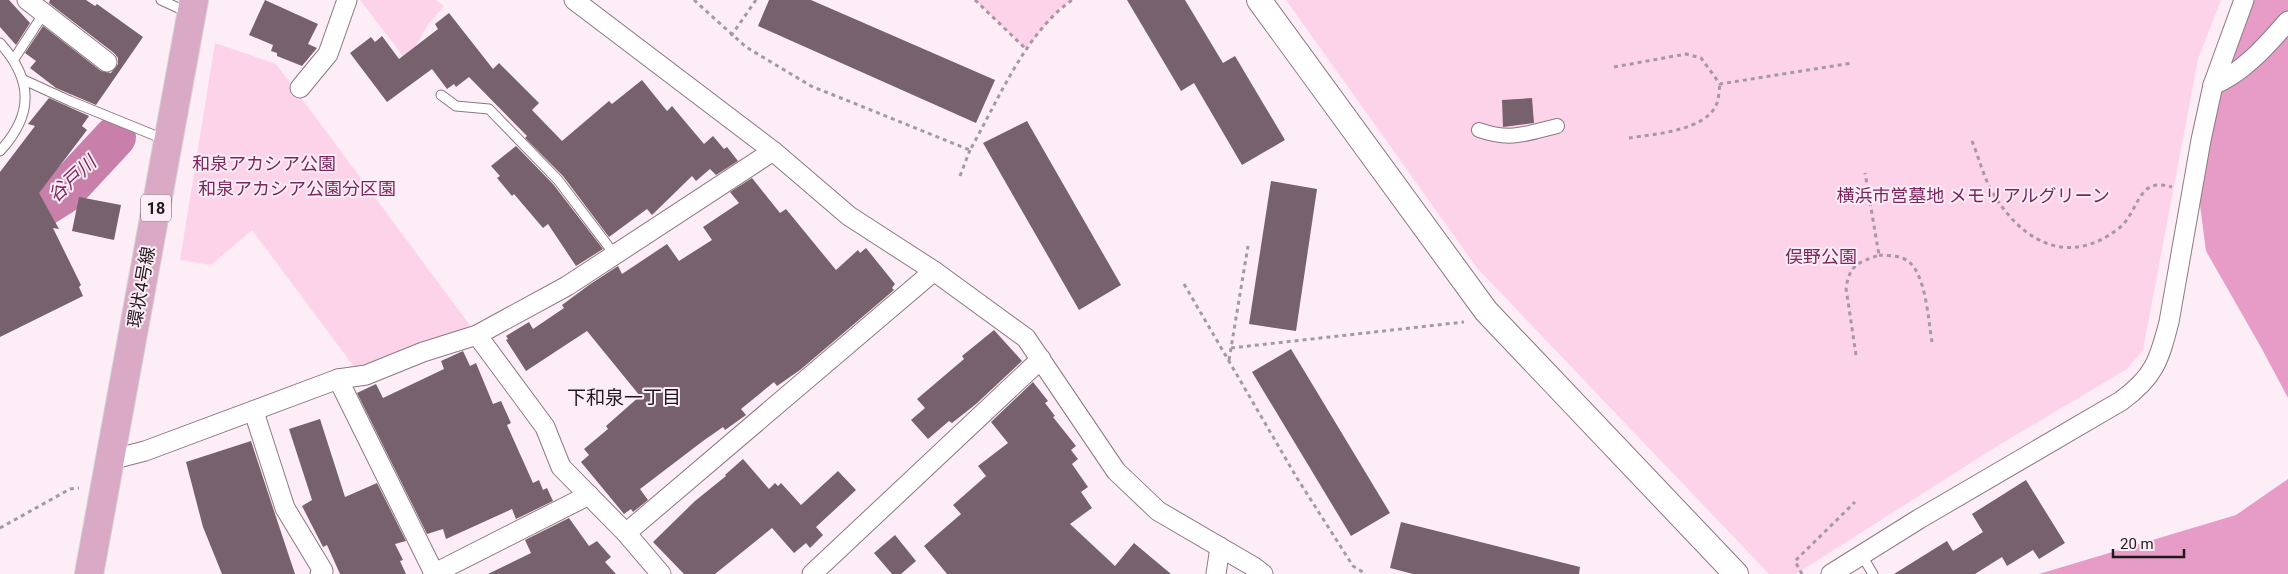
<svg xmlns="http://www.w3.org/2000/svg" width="2288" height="574" font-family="Roboto,'Noto Sans JP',sans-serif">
	<rect width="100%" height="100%" fill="#fdedf6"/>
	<g fill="#fdd3ea">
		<path d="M 360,0 L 436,0 L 444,6 L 429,23 L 415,47 L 403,56 Z"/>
		<path d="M 975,0 L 1072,0 L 1059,9 L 1026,49 Z"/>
		<path d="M 1286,0 L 2221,0 L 2198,59 L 2143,350 L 2127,369 L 1999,445 L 1796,574 L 1769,574 L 1477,268 Z"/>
		<path d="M 215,43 L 276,64 L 472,328 L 355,368 L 252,230 L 211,265 L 180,260 Z"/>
	</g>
	<g fill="#e69cc6">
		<path d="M 2253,0 L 2288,0 L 2288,398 L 2262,349 L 2206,251 L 2197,182 L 2213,93 Z"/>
		<path d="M 2288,479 L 2288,574 L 2039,574 L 2236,515 Z"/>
	</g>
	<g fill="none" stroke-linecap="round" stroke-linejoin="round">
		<path stroke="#c880aa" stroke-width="42" d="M 0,233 L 62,194 L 115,137"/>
	</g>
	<g fill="#77616d">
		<path d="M 0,0 L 9,0 L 30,23 L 16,45 L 0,27 Z"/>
		<path d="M 50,0 L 86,0 L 95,6 L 97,4 L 143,37 L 96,105 L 56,88 L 30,68 L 36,61 L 25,53 L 43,26 L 101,71 L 111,73 L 118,64 L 118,58 L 114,53 L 49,3 Z"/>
		<path d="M 265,0 L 318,24 L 308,44 L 317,48 L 302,66 L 277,56 L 277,53 L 271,51 L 273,45 L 249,35 Z"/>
		<path d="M 769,0 L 811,0 L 995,80 L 976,123 L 758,26 Z"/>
		<path d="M 1127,0 L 1185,0 L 1223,63 L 1235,56 L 1285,140 L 1242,165 L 1194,83 L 1181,91 Z"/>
		<path d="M 449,13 L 493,69 L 499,63 L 539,103 L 532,110 L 562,141 L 609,101 L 612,104 L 642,80 L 667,111 L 672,106 L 704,144 L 713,136 L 724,149 L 727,147 L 738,161 L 716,175 L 710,169 L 696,181 L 692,176 L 652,215 L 647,209 L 609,237 L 563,176 L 525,138 L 527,136 L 469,77 L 456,87 L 454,84 L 447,89 L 432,69 L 387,102 L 350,53 L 371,37 L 375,42 L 382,36 L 399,59 L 438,29 L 435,24 Z"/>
		<path d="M 49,98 L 89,116 L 82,126 L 87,130 L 39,193 L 59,229 L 53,228 L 81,285 L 79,287 L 83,296 L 0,337 L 0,172 L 35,126 L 28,124 Z"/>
		<path d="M 1532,98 L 1534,123 L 1503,127 L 1502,100 Z"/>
		<path d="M 1027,121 L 1121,285 L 1079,310 L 983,143 Z"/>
		<path d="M 516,146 L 553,184 L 603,249 L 576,266 L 548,224 L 543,228 L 514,194 L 512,196 L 497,178 L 500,176 L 491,166 Z"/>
		<path d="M 752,178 L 780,213 L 786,209 L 836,270 L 858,250 L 860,253 L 866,248 L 895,284 L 892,288 L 894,290 L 800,370 L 777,386 L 774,382 L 741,409 L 746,415 L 725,430 L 723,427 L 703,441 L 640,489 L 648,500 L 633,512 L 631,509 L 624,514 L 581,462 L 589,455 L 584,449 L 608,429 L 606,426 L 640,396 L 587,331 L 526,371 L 506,340 L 508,339 L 506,336 L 529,322 L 533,329 L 564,308 L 562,305 L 589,285 L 618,266 L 622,274 L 667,244 L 679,261 L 712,240 L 703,227 L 739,203 L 730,192 Z"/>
		<path d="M 1271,181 L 1317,189 L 1296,331 L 1249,324 Z"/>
		<path d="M 79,197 L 121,205 L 114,240 L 72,231 Z"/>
		<path d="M 994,330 L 1022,361 L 976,404 L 952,423 L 949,421 L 928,439 L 911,420 L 925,408 L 917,399 L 964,359 L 962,356 Z"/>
		<path d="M 1291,349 L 1390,513 L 1351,536 L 1252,372 Z"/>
		<path d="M 463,351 L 470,366 L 476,363 L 493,404 L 501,401 L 511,423 L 507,425 L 533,483 L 539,480 L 543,490 L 547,488 L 553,501 L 516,519 L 512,509 L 446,539 L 443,529 L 427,534 L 357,393 L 376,384 L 383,398 L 444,369 L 441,361 Z"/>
		<path d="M 1033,382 L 1048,401 L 1045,403 L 1055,416 L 1053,417 L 1076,446 L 1071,450 L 1078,459 L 1072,464 L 1088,487 L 1081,492 L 1092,508 L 1070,524 L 1115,566 L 1134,543 L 1171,574 L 947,574 L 924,546 L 961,514 L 953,505 L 986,476 L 978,466 L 1008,443 L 991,422 Z"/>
		<path d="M 320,419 L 345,497 L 377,483 L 406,541 L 395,544 L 403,560 L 400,561 L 406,574 L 340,574 L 327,545 L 323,547 L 302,506 L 312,500 L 289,429 Z"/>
		<path d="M 251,441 L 274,511 L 295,574 L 222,574 L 203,527 L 186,462 Z"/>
		<path d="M 743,459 L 769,489 L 775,483 L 778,486 L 781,483 L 801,505 L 838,471 L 856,490 L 816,527 L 823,535 L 810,548 L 806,543 L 794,553 L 772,528 L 715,574 L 684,574 L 653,542 L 695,501 L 726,476 L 725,475 Z"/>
		<path d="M 2026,480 L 2065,543 L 2039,559 L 2033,550 L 2007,566 L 2002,557 L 1975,574 L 1894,574 L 1947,541 L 1953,551 L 1983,532 L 1972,514 Z"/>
		<path d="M 569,518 L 589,546 L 597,541 L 611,557 L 605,562 L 616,574 L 488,574 L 531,553 L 525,540 Z"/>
		<path d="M 1401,522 L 1580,567 L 1579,574 L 1413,574 L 1390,568 Z"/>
		<path d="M 895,535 L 916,561 L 901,574 L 892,574 L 874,553 Z"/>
	</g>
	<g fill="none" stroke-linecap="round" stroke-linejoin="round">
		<defs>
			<g id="service">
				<path d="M 161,0 L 189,13"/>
				<path d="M 0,43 C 33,80 34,114 0,151"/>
				<path d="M 14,59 L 44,13"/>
				<path d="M 24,80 L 70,101 L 166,140"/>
				<path d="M 441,95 L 456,106 L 489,109 L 558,180 L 615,255"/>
				<path d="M 1861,554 L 1873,574"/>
			</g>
			<path id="pedestrian" d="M 1479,130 C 1510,141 1526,134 1557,126"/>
			<g id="minor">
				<path d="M 27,0 L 107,62"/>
				<path d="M 574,0 L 773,151 L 849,216 L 934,271 L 1026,338 L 1116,471 L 1158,511 L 1254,567 L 1263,574"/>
				<path d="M 2213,85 C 2243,73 2267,45 2288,21"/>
				<path d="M 300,88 L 328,54 L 347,0"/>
				<path d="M 477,335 L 545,427 L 561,467 L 626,533 L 661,574"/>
				<path d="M 338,379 L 434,573"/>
				<path d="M 254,412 L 285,508 L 323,571 L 320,574"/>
				<path d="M 110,460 L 145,451 L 338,379 L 366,375 L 423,352 L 477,335 L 567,286 L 773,151"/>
				<path d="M 626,533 L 934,271"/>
				<path d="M 433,574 L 589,495"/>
				<path d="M 812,574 L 1041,359"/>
				<path d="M 1216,574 L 1220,547"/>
				<path d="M 1831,574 L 1919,519 L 2121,401 C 2154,377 2159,361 2169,322 L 2201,140 L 2213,85 L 2244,0"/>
			</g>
			<path id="tertiary" d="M 1259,0 L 1486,311 L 1736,574"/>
			<path id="primary" d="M 89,574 L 194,0"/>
		</defs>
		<use href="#service" stroke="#8e7783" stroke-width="11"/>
		<use href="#pedestrian" stroke="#8e7783" stroke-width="16"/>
		<use href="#minor" stroke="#8e7783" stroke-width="21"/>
		<use href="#tertiary" stroke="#8e7783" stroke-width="26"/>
		<use href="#primary" stroke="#d3d1d2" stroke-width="30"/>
		<g stroke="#a799a1" stroke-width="3" stroke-dasharray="4 4" stroke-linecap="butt">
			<path d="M 694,0 L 746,47 L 811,86 L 970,150 C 998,101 1025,33 1072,0"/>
			<path d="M 975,0 L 1026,49"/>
			<path d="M 731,36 L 756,0"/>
			<path d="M 1614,67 L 1686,54 L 1701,58 L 1720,84 L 1852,63"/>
			<path d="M 1629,138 C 1654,134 1707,131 1717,103 C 1719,97 1719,90 1720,84"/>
			<path d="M 1972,141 C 1979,158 1984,179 1994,195 C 2023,242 2068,267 2118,229 C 2140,212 2136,176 2172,187"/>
			<path d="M 960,176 L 970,150"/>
			<path d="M 1879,255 C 1886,256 1895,255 1902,258 C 1926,265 1928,320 1932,342"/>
			<path d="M 1184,284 L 1297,478 L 1353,566 L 1366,574"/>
			<path d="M 1231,348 L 1464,322"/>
			<path d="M 1856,355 L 1846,288 C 1850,264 1858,263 1879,255 L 1865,173"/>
			<path d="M 1229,360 L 1248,246"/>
			<path d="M 0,528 L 70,489 L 79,488"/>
			<path d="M 1802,574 L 1795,561 L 1855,502"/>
		</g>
		<use href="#service" stroke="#fff" stroke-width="9"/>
		<use href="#pedestrian" stroke="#fff" stroke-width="14"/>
		<use href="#minor" stroke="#fff" stroke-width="19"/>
		<use href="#tertiary" stroke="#fff" stroke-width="24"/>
		<use href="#primary" stroke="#d9a9c5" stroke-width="28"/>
	</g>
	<g text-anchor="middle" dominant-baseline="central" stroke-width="4" stroke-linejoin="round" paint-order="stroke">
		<rect fill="#fdedf6" stroke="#64595f" stroke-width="1" x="141" y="194.5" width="30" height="27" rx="4"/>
		<g font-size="16" font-weight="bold" fill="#22191e">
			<text x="156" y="208">18</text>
		</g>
		<g font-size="18" fill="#7b265d" stroke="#fdedf6">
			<text x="264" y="163">和泉アカシア公園</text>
			<text x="297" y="188">和泉アカシア公園分区園</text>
			<text x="1973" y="195">横浜市営墓地 メモリアルグリーン</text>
			<text x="1821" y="256">俣野公園</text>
		</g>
		<g font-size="18" fill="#22191e" stroke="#fdedf6">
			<text transform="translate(141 287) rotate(-80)">環状4号線</text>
		</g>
		<g font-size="19" font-style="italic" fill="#7d275f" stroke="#fdedf6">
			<text transform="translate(72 179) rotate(-43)">谷戸川</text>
		</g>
		<g font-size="19" fill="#22191e" stroke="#fdedf6">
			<text x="624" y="397">下和泉一丁目</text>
		</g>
	</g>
	<path d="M2113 549v8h71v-8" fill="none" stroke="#22191e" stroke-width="2.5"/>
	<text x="2120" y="549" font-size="15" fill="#22191e" stroke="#fdedf6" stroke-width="4" paint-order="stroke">20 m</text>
</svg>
